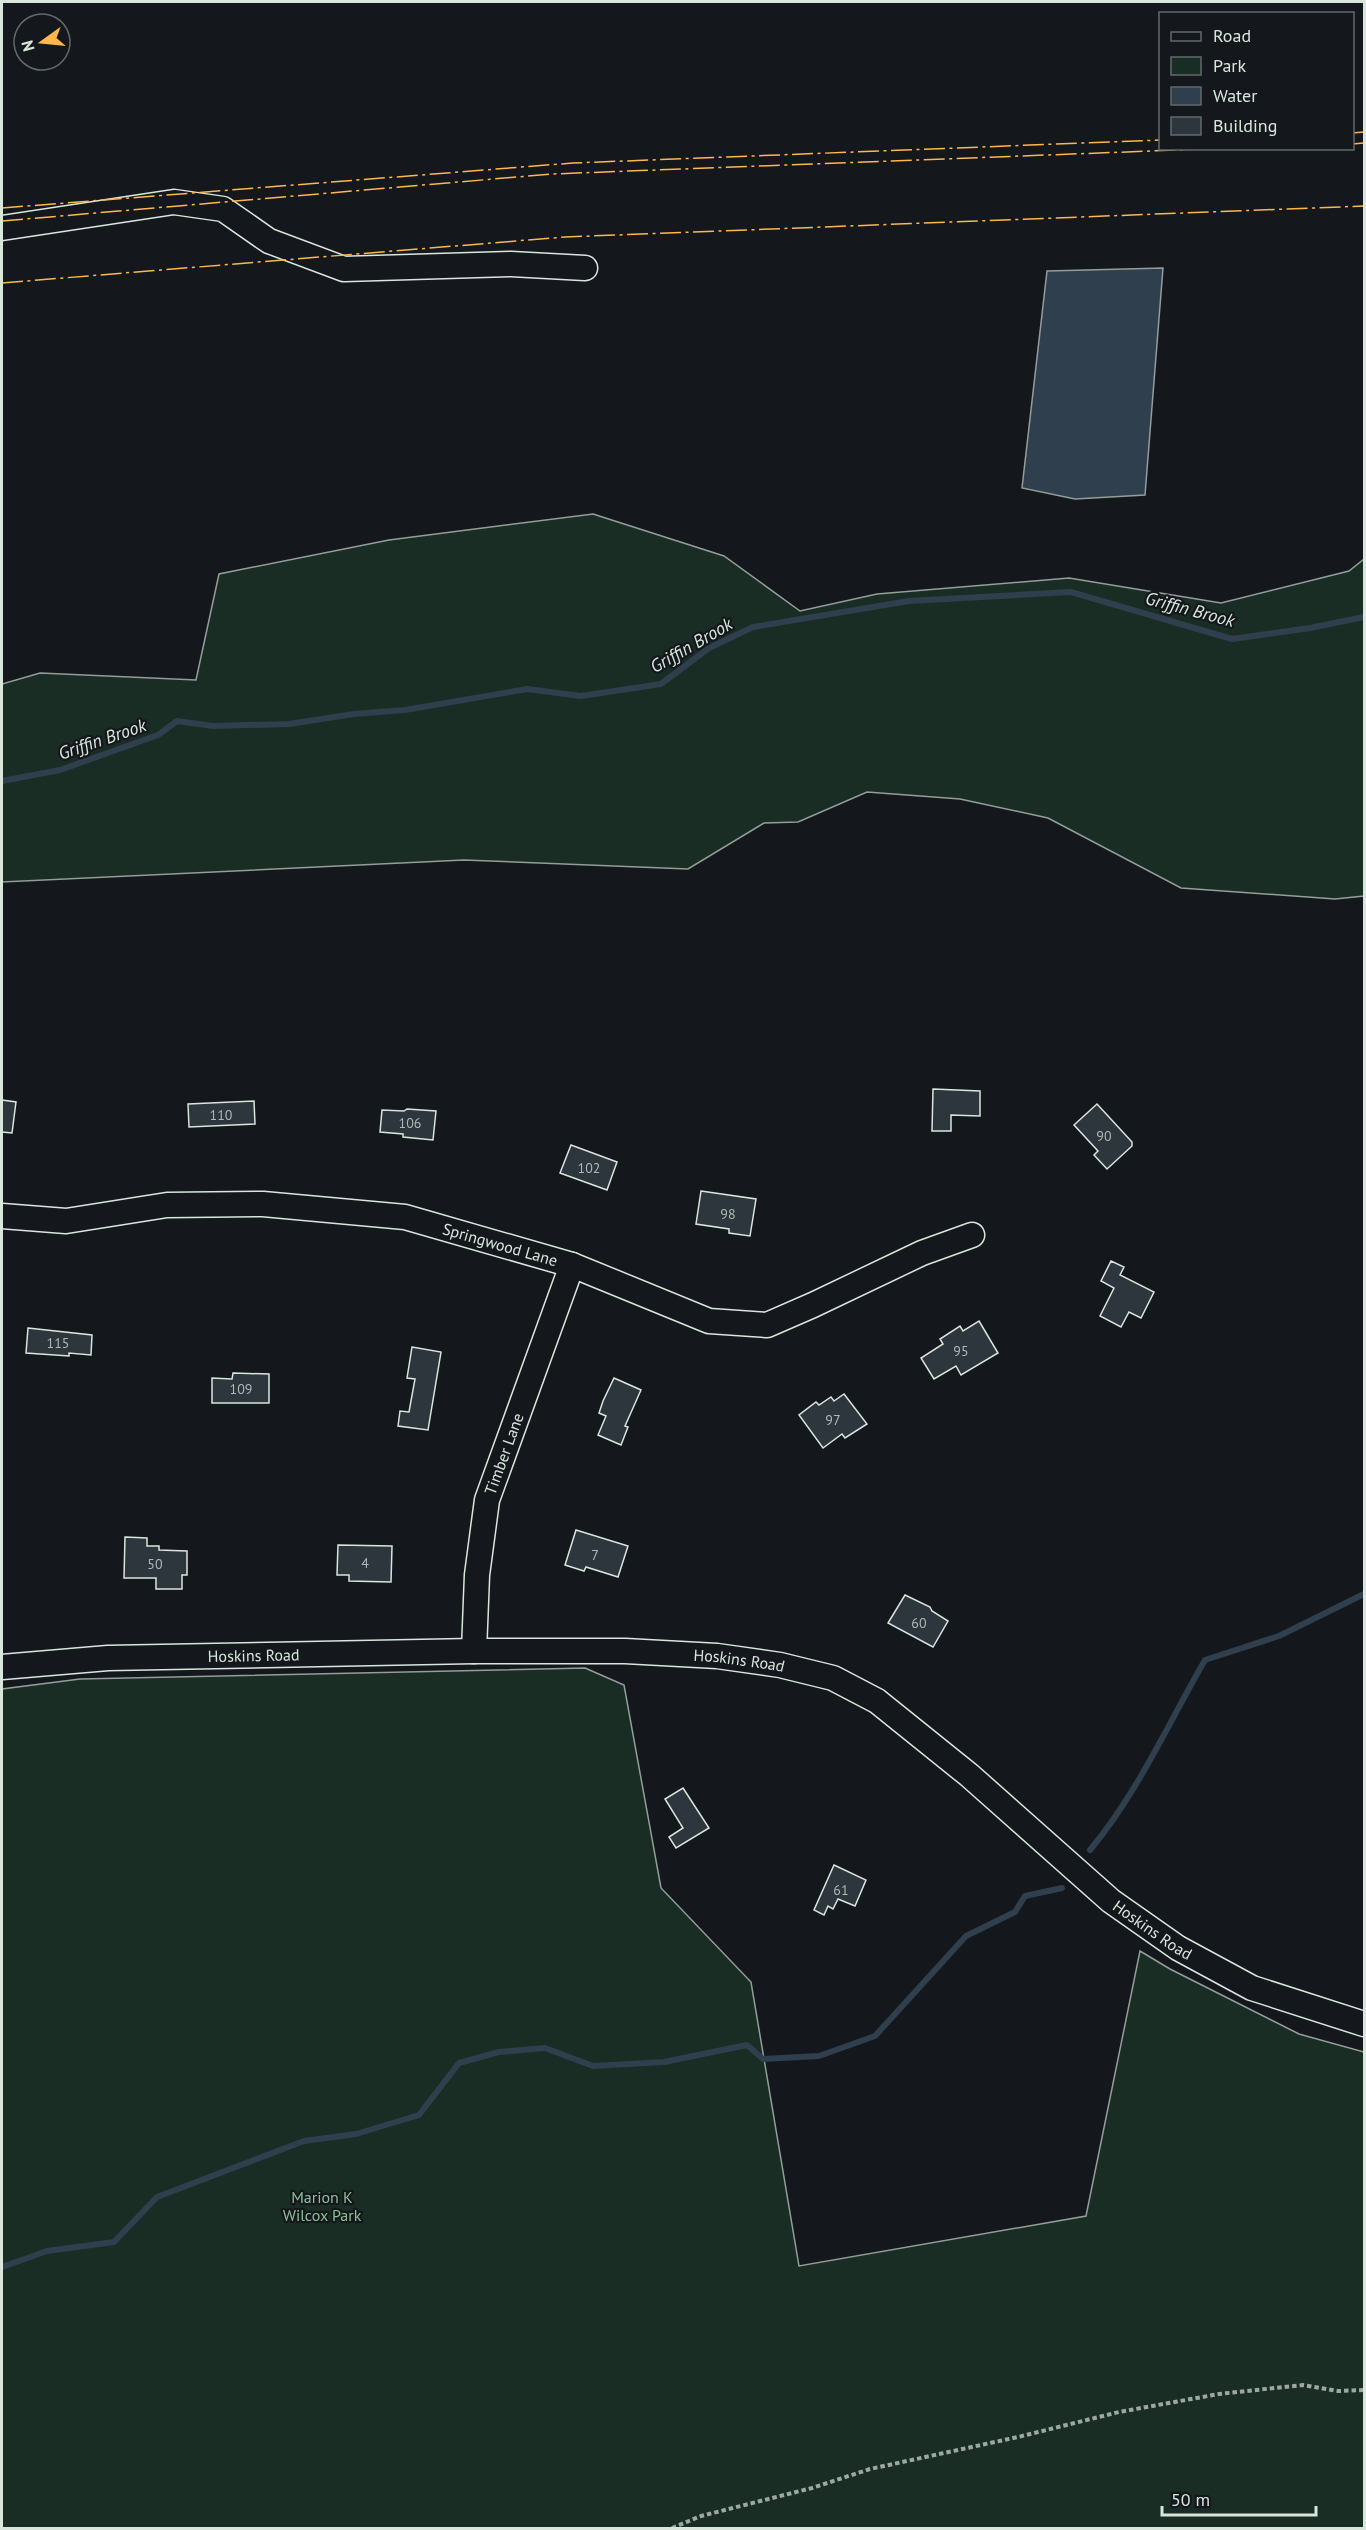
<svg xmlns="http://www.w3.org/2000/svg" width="1366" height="2530" font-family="'PT Sans',sans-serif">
	<rect width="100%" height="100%" fill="#14181c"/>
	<g fill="#1a2d24" stroke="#939e99" stroke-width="1.5">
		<path d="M 593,514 L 724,556 L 800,611 L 877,594 L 1069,578 L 1221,603 L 1349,571 L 1364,559 L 1364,896 L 1335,899 L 1181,888 L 1048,818 L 960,799 L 867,792 L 798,822 L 764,823 L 688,869 L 464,860 L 2,882 L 2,684 L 40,673 L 196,680 L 219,574 L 389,540 Z"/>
		<path d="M 585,1668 L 624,1685 L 661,1888 L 751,1982 L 799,2266 L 1086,2216 L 1140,1951 L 1170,1969 L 1299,2034 L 1364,2052 L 1364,2528 L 2,2528 L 2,1689 L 80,1679 Z"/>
	</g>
	<path fill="#2f3f4d" stroke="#939e99" stroke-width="1.5" d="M 1163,268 L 1145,495 L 1075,499 L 1022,488 L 1047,271 Z"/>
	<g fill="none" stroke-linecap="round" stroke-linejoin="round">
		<g stroke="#2f3f4d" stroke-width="6">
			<path d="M 2,781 L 60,770 L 158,735 L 177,721 L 213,726 L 289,724 L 354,714 L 405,710 L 527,689 L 581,696 L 661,684 L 709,648 L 753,627 L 909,601 L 1071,592 L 1232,639 L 1310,628 L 1364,617"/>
			<path d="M 1090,1850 C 1137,1794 1168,1724 1205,1660 L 1279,1636 L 1364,1594"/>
			<path d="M 2,2267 L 47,2251 L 114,2242 L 157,2197 L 304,2141 L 356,2134 L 419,2115 L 459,2063 L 499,2052 L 545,2048 L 593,2066 L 664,2062 L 747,2045 L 763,2059 L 819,2056 L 875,2036 L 966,1936 L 1015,1912 L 1025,1896 L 1062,1888"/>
		</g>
	</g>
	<g fill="#2c363c" stroke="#d8e6dc" stroke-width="1.5">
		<path d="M 933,1089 L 980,1091 L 980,1116 L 951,1115 L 951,1131 L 932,1131 Z"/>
		<path d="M 2,1100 L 16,1102 L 12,1133 L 2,1132 Z"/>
		<path d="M 254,1101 L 255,1124 L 189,1127 L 188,1104 Z"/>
		<path d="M 1097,1104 L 1132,1142 L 1132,1146 L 1107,1169 L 1094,1155 L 1098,1151 L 1074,1125 Z"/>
		<path d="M 407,1109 L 436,1111 L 433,1140 L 403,1137 L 403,1134 L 380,1132 L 382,1110 L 404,1111 Z"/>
		<path d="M 571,1145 L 617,1162 L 607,1190 L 560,1173 Z"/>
		<path d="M 701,1191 L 756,1199 L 750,1236 L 729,1233 L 729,1229 L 696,1224 Z"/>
		<path d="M 1111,1261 L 1124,1267 L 1120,1275 L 1154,1292 L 1141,1318 L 1129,1312 L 1121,1327 L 1100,1316 L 1114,1288 L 1101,1281 Z"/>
		<path d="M 979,1321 L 998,1353 L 961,1375 L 956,1366 L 934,1379 L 921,1358 L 943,1344 L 940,1339 L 960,1326 L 963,1331 Z"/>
		<path d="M 28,1328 L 92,1335 L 91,1355 L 69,1353 L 69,1356 L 26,1353 Z"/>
		<path d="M 412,1347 L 441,1352 L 428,1430 L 398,1426 L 400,1411 L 409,1412 L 415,1379 L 407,1378 Z"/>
		<path d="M 233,1373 L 269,1374 L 269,1403 L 212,1403 L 212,1378 L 232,1379 Z"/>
		<path d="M 614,1378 L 641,1390 L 625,1426 L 628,1427 L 621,1445 L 598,1435 L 606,1416 L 599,1413 L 603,1401 Z"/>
		<path d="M 844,1394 L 867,1424 L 845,1438 L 842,1434 L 823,1448 L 799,1415 L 816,1402 L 819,1405 L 831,1397 L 834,1401 Z"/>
		<path d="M 576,1530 L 628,1546 L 618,1577 L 586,1567 L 584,1571 L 565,1565 Z"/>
		<path d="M 125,1537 L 147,1538 L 147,1546 L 159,1546 L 159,1550 L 187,1551 L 187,1575 L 182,1575 L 182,1589 L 156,1589 L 156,1578 L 124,1578 Z"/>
		<path d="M 338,1545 L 392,1546 L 391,1582 L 349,1581 L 349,1575 L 337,1575 Z"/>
		<path d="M 905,1595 L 930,1607 L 932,1611 L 948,1621 L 933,1647 L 888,1623 Z"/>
		<path d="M 683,1788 L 709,1828 L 676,1848 L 669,1837 L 683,1828 L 665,1799 Z"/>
		<path d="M 834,1865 L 866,1880 L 855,1906 L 838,1899 L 833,1909 L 828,1906 L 824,1915 L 814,1910 Z"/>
	</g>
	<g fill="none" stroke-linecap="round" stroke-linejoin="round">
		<defs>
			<g id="minor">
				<path d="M 2,228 L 174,202 L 223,209 L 269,241 L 344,269 L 511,264 L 585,268"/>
				<path id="s1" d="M 2,1216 L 66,1221 L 167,1205 L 263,1204 L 405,1217 L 572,1265 L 709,1321 L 767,1325 L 813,1305 L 922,1253 L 972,1235"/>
				<path id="s2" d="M 474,1651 L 477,1575 L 487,1500 L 572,1265"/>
				<path id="s3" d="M 2,1667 L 108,1658 L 474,1651 L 625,1651 L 717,1656 L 780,1665 L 833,1678 L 877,1701 L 969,1775 L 1111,1901 L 1178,1948 L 1252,1988 L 1364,2024"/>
			</g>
		</defs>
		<use href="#minor" stroke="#d8e6dc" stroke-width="27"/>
		<path stroke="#9da8a2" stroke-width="4" stroke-dasharray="4.5 3" stroke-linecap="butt" d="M 672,2528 L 701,2516 L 812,2488 L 870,2469 L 1018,2437 L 1119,2412 L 1219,2394 L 1303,2385 L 1338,2391 L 1364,2390"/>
		<use href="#minor" stroke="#14181c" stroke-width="24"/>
		<g stroke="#ffb74d" stroke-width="1.5" stroke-dasharray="21 4.5 3 4.5" stroke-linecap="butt">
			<path d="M 1352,133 L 1364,132"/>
			<path d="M 1352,144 L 1364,143"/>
			<path d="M 2,208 L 573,163 L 1160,140"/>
			<path d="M 2,221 L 552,174 L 1229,148"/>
			<path d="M 2,283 L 565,237 L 1364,206"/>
		</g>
	</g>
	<g text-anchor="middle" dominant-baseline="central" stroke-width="4.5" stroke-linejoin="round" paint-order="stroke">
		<g font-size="14" fill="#adbab4">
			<text x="221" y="1115">110</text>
			<text x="410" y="1123">106</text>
			<text x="1104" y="1136">90</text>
			<text x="589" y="1168">102</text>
			<text x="728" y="1214">98</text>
			<text x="58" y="1343">115</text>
			<text x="961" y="1351">95</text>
			<text x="241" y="1389">109</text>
			<text x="833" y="1420">97</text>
			<text x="595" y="1555">7</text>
			<text x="365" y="1563">4</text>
			<text x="155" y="1564">50</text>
			<text x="919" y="1623">60</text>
			<text x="841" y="1890">61</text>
		</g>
		<g font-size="16" fill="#d8e6dc" stroke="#14181c">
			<text stroke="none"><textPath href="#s1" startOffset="504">Springwood Lane</textPath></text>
			<text stroke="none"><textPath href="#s2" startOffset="201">Timber Lane</textPath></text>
			<text stroke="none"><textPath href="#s3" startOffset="252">Hoskins Road</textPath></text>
			<text stroke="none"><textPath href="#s3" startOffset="738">Hoskins Road</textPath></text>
			<text stroke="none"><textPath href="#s3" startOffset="1242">Hoskins Road</textPath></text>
		</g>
		<g font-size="16" fill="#8ac095" stroke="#14181c">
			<text x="322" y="2197">Marion K<tspan x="322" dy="18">Wilcox Park</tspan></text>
		</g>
		<g font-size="18" font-style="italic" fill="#d8e6dc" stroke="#14181c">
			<text transform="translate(1190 609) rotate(15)">Griffin Brook</text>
			<text transform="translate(691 645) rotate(-30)">Griffin Brook</text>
			<text transform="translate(102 739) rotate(-19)">Griffin Brook</text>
		</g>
	</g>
	<rect width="1366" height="2530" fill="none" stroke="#d8e6dc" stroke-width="6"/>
	<rect x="1159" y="12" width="195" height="138" fill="#14181c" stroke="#626a69" stroke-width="1.5"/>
	<rect x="1171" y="32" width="30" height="9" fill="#14181c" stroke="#626a69" stroke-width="1.5"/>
	<text x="1213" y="42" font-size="18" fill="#d8e6dc">Road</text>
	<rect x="1171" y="57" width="30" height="18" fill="#1a2d24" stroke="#626a69" stroke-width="1.5"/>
	<text x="1213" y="72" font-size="18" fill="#d8e6dc">Park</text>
	<rect x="1171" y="87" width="30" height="18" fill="#2f3f4d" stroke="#626a69" stroke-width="1.5"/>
	<text x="1213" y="102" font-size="18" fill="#d8e6dc">Water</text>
	<rect x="1171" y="117" width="30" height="18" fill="#2c363c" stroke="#626a69" stroke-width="1.5"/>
	<text x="1213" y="132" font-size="18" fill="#d8e6dc">Building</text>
	<g transform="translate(42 42) rotate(255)"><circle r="28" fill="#14181c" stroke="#626a69" stroke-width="1.5"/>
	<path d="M0-4.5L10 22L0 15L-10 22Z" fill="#ffb74d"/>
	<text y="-9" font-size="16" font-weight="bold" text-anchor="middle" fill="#d8e6dc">N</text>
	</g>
	<path d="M1162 2506v9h154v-9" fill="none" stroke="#d8e6dc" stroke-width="3"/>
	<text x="1171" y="2506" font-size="18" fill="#d8e6dc" stroke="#14181c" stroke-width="4.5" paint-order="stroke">50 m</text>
</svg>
